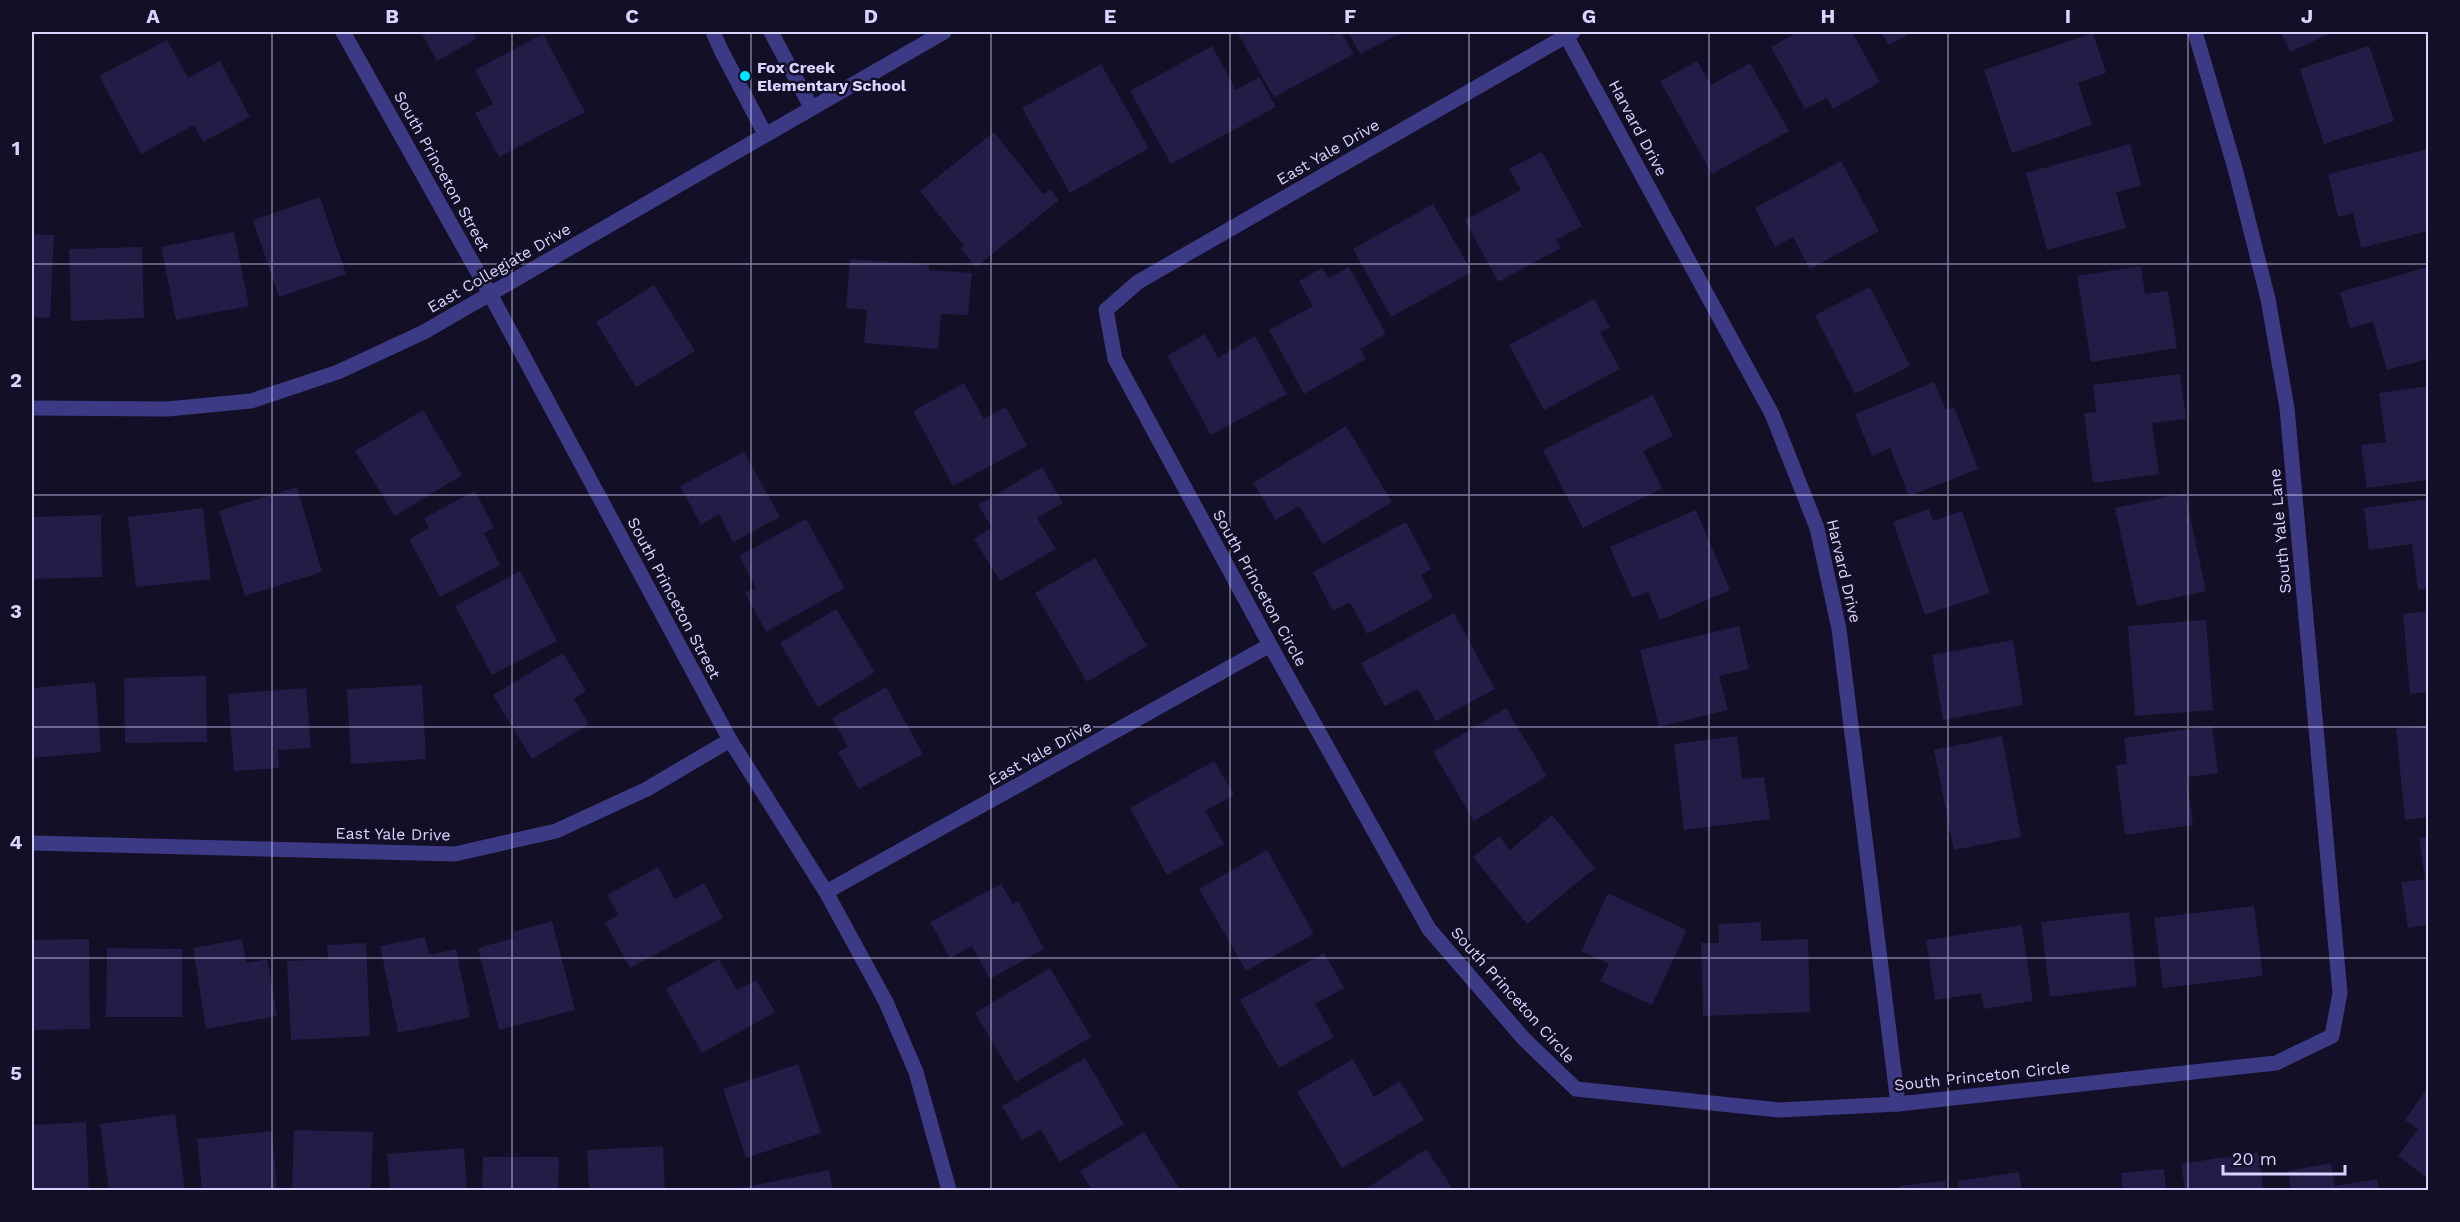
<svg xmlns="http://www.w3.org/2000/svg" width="2460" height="1222" font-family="'Work Sans',sans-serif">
	<rect width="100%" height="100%" fill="#130f26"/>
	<g fill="#241b47">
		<path d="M 421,32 L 472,32 L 476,39 L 437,61 Z"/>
		<path d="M 1237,32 L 1328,32 L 1331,36 L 1341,32 L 1354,54 L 1274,97 Z"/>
		<path d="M 1348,32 L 1403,32 L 1360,54 Z"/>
		<path d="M 1798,32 L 1852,32 L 1880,82 L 1833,109 L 1827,98 L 1805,109 L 1771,47 Z"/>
		<path d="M 1881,32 L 1912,32 L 1889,45 Z"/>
		<path d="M 2281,32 L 2333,32 L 2290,52 Z"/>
		<path d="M 2093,33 L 2106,73 L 2078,83 L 2092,125 L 2012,153 L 1984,70 Z"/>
		<path d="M 543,34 L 585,112 L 499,157 L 475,113 L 493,104 L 475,70 Z"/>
		<path d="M 167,40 L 188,78 L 220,61 L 250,117 L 203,142 L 194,125 L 141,154 L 99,76 Z"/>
		<path d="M 1212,46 L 1236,90 L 1259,77 L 1276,107 L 1171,164 L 1130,91 Z"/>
		<path d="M 2369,46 L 2394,121 L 2324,144 L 2300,69 Z"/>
		<path d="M 1697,61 L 1711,85 L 1750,63 L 1789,131 L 1712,174 L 1660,81 Z"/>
		<path d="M 1101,64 L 1149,148 L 1070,193 L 1022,108 Z"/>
		<path d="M 994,132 L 1043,194 L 1050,189 L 1059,200 L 976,267 L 961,249 L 964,246 L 920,191 Z"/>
		<path d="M 2130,144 L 2141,186 L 2116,192 L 2126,228 L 2047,250 L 2026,173 Z"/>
		<path d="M 2428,149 L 2428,231 L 2361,248 L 2353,213 L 2338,217 L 2328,174 Z"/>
		<path d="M 1542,152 L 1582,226 L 1556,240 L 1561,248 L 1498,282 L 1465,220 L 1521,190 L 1509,169 Z"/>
		<path d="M 1841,161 L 1879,231 L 1810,269 L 1793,237 L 1775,247 L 1755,208 Z"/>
		<path d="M 320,197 L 346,274 L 279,297 L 253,220 Z"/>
		<path d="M 1433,204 L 1472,272 L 1391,317 L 1353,249 Z"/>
		<path d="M 234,232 L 249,306 L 176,320 L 161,247 Z"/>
		<path d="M 32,234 L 54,235 L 50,318 L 32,317 Z"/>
		<path d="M 142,247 L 144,318 L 71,321 L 69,249 Z"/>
		<path d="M 850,259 L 929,265 L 929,270 L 972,273 L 968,315 L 941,314 L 938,349 L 864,343 L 867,310 L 846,308 Z"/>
		<path d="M 2141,266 L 2145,294 L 2168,291 L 2177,348 L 2091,362 L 2077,276 Z"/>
		<path d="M 1349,267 L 1386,334 L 1360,349 L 1366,359 L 1304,394 L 1269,330 L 1313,306 L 1299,281 L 1322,268 L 1328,278 Z"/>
		<path d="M 2428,267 L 2428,359 L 2387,370 L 2373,322 L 2350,328 L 2340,292 Z"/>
		<path d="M 654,285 L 695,351 L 636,387 L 596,322 Z"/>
		<path d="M 1870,287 L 1910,366 L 1855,394 L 1815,315 Z"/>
		<path d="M 1594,299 L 1610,327 L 1600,332 L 1620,369 L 1544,410 L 1509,345 Z"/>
		<path d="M 1205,334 L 1218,358 L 1255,336 L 1287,394 L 1211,435 L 1167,356 Z"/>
		<path d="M 2180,374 L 2186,419 L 2152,423 L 2159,474 L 2093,483 L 2084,413 L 2096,412 L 2093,385 Z"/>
		<path d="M 1934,382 L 1946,410 L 1954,407 L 1978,469 L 1909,496 L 1890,448 L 1872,456 L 1855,414 Z"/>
		<path d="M 964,383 L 984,419 L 1006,407 L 1027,446 L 953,486 L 913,411 Z"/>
		<path d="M 2428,386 L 2428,480 L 2367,488 L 2361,445 L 2386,442 L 2379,393 Z"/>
		<path d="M 1653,395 L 1673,436 L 1643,451 L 1662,488 L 1583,528 L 1543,450 Z"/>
		<path d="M 423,410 L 462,475 L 395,516 L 355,451 Z"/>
		<path d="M 1346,426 L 1392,502 L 1323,544 L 1299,506 L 1276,520 L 1253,483 Z"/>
		<path d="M 744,452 L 780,517 L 733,542 L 719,514 L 701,525 L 680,486 Z"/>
		<path d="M 1042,467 L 1063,503 L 1037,518 L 1056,549 L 1000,581 L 974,539 L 992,527 L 978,505 Z"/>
		<path d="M 297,487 L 322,572 L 245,596 L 219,511 Z"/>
		<path d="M 475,491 L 494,528 L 484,533 L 500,565 L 440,597 L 409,539 L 429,528 L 424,518 Z"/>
		<path d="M 2185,493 L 2206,591 L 2137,606 L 2115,508 Z"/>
		<path d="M 2428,499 L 2428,589 L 2418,590 L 2412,544 L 2369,550 L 2364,508 Z"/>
		<path d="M 203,508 L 211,579 L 136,587 L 128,517 Z"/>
		<path d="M 1929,509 L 1933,521 L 1962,511 L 1990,593 L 1925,615 L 1893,522 Z"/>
		<path d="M 1696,510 L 1730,590 L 1660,620 L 1648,592 L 1632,598 L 1610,547 Z"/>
		<path d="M 101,515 L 102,577 L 32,579 L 32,517 Z"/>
		<path d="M 806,519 L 845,588 L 766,632 L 745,593 L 756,588 L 739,556 Z"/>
		<path d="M 1406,522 L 1431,569 L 1421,575 L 1433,598 L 1367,634 L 1350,602 L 1333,611 L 1313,572 Z"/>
		<path d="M 1095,558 L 1147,646 L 1087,682 L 1035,593 Z"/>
		<path d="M 520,571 L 557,641 L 492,675 L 455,606 Z"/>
		<path d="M 836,609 L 875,672 L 818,707 L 780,643 Z"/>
		<path d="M 2428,611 L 2428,692 L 2410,694 L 2403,614 Z"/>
		<path d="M 1454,613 L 1495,689 L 1436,721 L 1418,689 L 1385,706 L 1361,663 Z"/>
		<path d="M 2206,620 L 2213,710 L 2135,716 L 2128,626 Z"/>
		<path d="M 1739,626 L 1749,669 L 1719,676 L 1728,710 L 1659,727 L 1640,650 Z"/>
		<path d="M 2013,640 L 2023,705 L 1943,720 L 1932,655 Z"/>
		<path d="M 563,653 L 586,691 L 574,699 L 589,724 L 532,759 L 493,695 Z"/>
		<path d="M 206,676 L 207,742 L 125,743 L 124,678 Z"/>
		<path d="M 95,682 L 101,752 L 32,758 L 32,688 Z"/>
		<path d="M 422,685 L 426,759 L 351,764 L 347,689 Z"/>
		<path d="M 886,687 L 923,754 L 859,789 L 838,752 L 848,747 L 832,718 Z"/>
		<path d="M 306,688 L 311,748 L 278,750 L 279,768 L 234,771 L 228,694 Z"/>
		<path d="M 1506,708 L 1547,776 L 1474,821 L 1433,752 Z"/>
		<path d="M 2428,725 L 2428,817 L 2405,820 L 2396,729 Z"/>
		<path d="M 2212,726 L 2218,773 L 2187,777 L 2193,825 L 2125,835 L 2116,765 L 2127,764 L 2124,738 Z"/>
		<path d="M 1737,736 L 1742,779 L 1764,777 L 1770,819 L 1684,830 L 1674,744 Z"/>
		<path d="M 2002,736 L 2021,837 L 1954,850 L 1934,750 Z"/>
		<path d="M 1214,761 L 1234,795 L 1205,811 L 1224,844 L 1167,875 L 1130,808 Z"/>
		<path d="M 1552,815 L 1595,868 L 1527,924 L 1473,857 L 1499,836 L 1510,850 Z"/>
		<path d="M 2428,837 L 2428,925 L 2408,928 L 2401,882 L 2425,879 L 2419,838 Z"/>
		<path d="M 1267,850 L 1314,934 L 1246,971 L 1199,889 Z"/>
		<path d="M 658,867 L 675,899 L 704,883 L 723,918 L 630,968 L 605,923 L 618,915 L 607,895 Z"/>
		<path d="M 1001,884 L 1013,904 L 1018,901 L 1044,949 L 990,979 L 972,946 L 950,958 L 930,922 Z"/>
		<path d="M 1608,893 L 1687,930 L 1652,1005 L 1600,981 L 1609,964 L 1581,951 Z"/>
		<path d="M 2254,906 L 2263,976 L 2163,988 L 2154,918 Z"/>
		<path d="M 2129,912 L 2137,986 L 2050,997 L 2041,922 Z"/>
		<path d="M 552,921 L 575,1010 L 499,1030 L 478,948 L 514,938 L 513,932 Z"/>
		<path d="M 1761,922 L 1761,941 L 1808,939 L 1810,1012 L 1703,1016 L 1701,943 L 1719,943 L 1718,924 Z"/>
		<path d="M 2022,925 L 2033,1001 L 1984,1009 L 1981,993 L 1935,1000 L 1926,940 Z"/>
		<path d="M 425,937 L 429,955 L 456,949 L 470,1017 L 398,1033 L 380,946 Z"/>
		<path d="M 89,939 L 90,1029 L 32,1030 L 32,940 Z"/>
		<path d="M 242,939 L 246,963 L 267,959 L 277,1016 L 206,1029 L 193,948 Z"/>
		<path d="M 366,943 L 370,1036 L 291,1040 L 287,961 L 328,959 L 327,945 Z"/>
		<path d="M 107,948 L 182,949 L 182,1017 L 106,1017 Z"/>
		<path d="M 1324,953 L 1344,988 L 1315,1004 L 1334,1037 L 1279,1068 L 1240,1000 Z"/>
		<path d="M 719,959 L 737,990 L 756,980 L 775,1012 L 702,1053 L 666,989 Z"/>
		<path d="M 1050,968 L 1091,1037 L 1016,1082 L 975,1013 Z"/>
		<path d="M 1085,1058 L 1124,1124 L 1060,1162 L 1041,1130 L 1022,1140 L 1002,1106 Z"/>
		<path d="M 1353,1059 L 1374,1097 L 1400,1081 L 1424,1120 L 1342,1168 L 1297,1092 Z"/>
		<path d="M 798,1064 L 821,1133 L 746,1158 L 723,1089 Z"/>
		<path d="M 2428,1087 L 2428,1179 L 2398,1156 L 2418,1129 L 2405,1120 Z"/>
		<path d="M 175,1114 L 185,1190 L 109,1190 L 100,1124 Z"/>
		<path d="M 86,1122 L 89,1190 L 32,1190 L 32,1125 Z"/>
		<path d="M 294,1130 L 373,1132 L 371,1190 L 292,1190 Z"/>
		<path d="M 272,1131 L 277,1190 L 202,1190 L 197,1139 Z"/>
		<path d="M 1144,1132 L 1180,1190 L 1092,1190 L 1080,1171 Z"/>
		<path d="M 663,1146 L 665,1190 L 589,1190 L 587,1150 Z"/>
		<path d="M 464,1148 L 467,1190 L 390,1190 L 387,1154 Z"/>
		<path d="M 1426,1149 L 1453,1189 L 1364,1190 Z"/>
		<path d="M 2258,1152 L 2264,1190 L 2185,1190 L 2181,1164 Z"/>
		<path d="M 483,1157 L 559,1157 L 558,1190 L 482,1190 Z"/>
		<path d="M 2331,1163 L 2335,1186 L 2377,1179 L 2379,1190 L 2291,1190 L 2288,1171 Z"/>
		<path d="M 2164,1169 L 2166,1190 L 2123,1190 L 2121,1173 Z"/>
		<path d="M 829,1170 L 833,1190 L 736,1190 L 736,1189 Z"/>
		<path d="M 2019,1172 L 2022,1190 L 1959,1190 L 1958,1181 Z"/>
		<path d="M 1945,1181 L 1946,1190 L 1899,1190 L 1898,1186 Z"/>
	</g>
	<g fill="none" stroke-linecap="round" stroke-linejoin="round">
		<g stroke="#3d3a85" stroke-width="15">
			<path d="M 713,32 L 721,50 L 765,134"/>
			<path d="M 771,32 L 811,107"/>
		</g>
		<g stroke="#3d3a85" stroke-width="15">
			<path d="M 343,32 L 490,294 L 730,740 L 826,892 L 886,1002 L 916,1072 L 949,1190"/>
			<path d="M 1564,32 L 1772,414 L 1817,528 L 1839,629 L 1898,1104"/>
			<path d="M 1573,32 L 1138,282 L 1106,310 L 1115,359 L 1270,645 L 1429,929 L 1524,1039 L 1576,1089 L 1779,1110 L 1898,1104 L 2276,1063 L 2332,1036 L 2340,993 L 2287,408 L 2268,299 L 2236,172 L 2195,32"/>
			<path d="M 32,408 L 167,409 L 251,401 L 338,372 L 424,332 L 944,32"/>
			<path d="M 32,843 L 455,854 L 556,831 L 647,789 L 730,740"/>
			<path d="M 826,892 L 1270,645"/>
		</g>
	</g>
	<path fill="none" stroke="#d9d4ff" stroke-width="1.5" stroke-opacity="0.55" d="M 272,32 L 272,1190M 512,32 L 512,1190M 751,32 L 751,1190M 991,32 L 991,1190M 1230,32 L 1230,1190M 1469,32 L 1469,1190M 1709,32 L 1709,1190M 1948,32 L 1948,1190M 2188,32 L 2188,1190M 32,264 L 2428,264M 32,495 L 2428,495M 32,727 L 2428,727M 32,958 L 2428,958"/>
	<circle fill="#00e5ff" stroke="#130f26" stroke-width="2" cx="745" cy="76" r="6"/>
	<g text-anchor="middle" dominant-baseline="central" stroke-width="5" stroke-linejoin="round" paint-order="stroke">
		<g font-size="16" font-weight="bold" fill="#d9d4ff" stroke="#130f26" text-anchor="start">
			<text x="757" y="67">Fox Creek<tspan x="757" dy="18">Elementary School</tspan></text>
		</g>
		<g font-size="16" fill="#d9d4ff" stroke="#130f26">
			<text transform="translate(1638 128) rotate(62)">Harvard Drive</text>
			<text transform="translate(1328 152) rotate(-30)">East Yale Drive</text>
			<text transform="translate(442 171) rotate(61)">South Princeton Street</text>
			<text transform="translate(499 268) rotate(-30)">East Collegiate Drive</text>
			<text transform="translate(2280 531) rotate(-95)">South Yale Lane</text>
			<text transform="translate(1844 571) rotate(77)">Harvard Drive</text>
			<text transform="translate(1260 588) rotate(61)">South Princeton Circle</text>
			<text transform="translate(674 598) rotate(62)">South Princeton Street</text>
			<text transform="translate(1040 753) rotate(-29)">East Yale Drive</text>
			<text transform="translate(393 834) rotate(1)">East Yale Drive</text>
			<text transform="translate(1513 995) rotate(48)">South Princeton Circle</text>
			<text transform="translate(1982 1076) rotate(-6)">South Princeton Circle</text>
		</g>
	</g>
	<rect width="2460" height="1222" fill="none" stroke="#130f26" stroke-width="66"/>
	<path d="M2223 1165v9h122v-9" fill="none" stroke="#d9d4ff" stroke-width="3"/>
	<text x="2232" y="1165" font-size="18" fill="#d9d4ff" stroke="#130f26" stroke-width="4.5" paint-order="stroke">20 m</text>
	<rect x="33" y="33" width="2394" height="1156" fill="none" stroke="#d9d4ff" stroke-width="2"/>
	<g font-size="20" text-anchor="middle" font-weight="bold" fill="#d9d4ff">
		<text x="153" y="23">A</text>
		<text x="392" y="23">B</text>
		<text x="632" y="23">C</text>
		<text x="871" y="23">D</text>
		<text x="1110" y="23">E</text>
		<text x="1350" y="23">F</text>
		<text x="1589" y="23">G</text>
		<text x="1828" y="23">H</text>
		<text x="2068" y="23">I</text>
		<text x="2307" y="23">J</text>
		<text x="16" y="155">1</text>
		<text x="16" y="387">2</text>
		<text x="16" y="618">3</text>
		<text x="16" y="849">4</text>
		<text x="16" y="1080">5</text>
	</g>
</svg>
